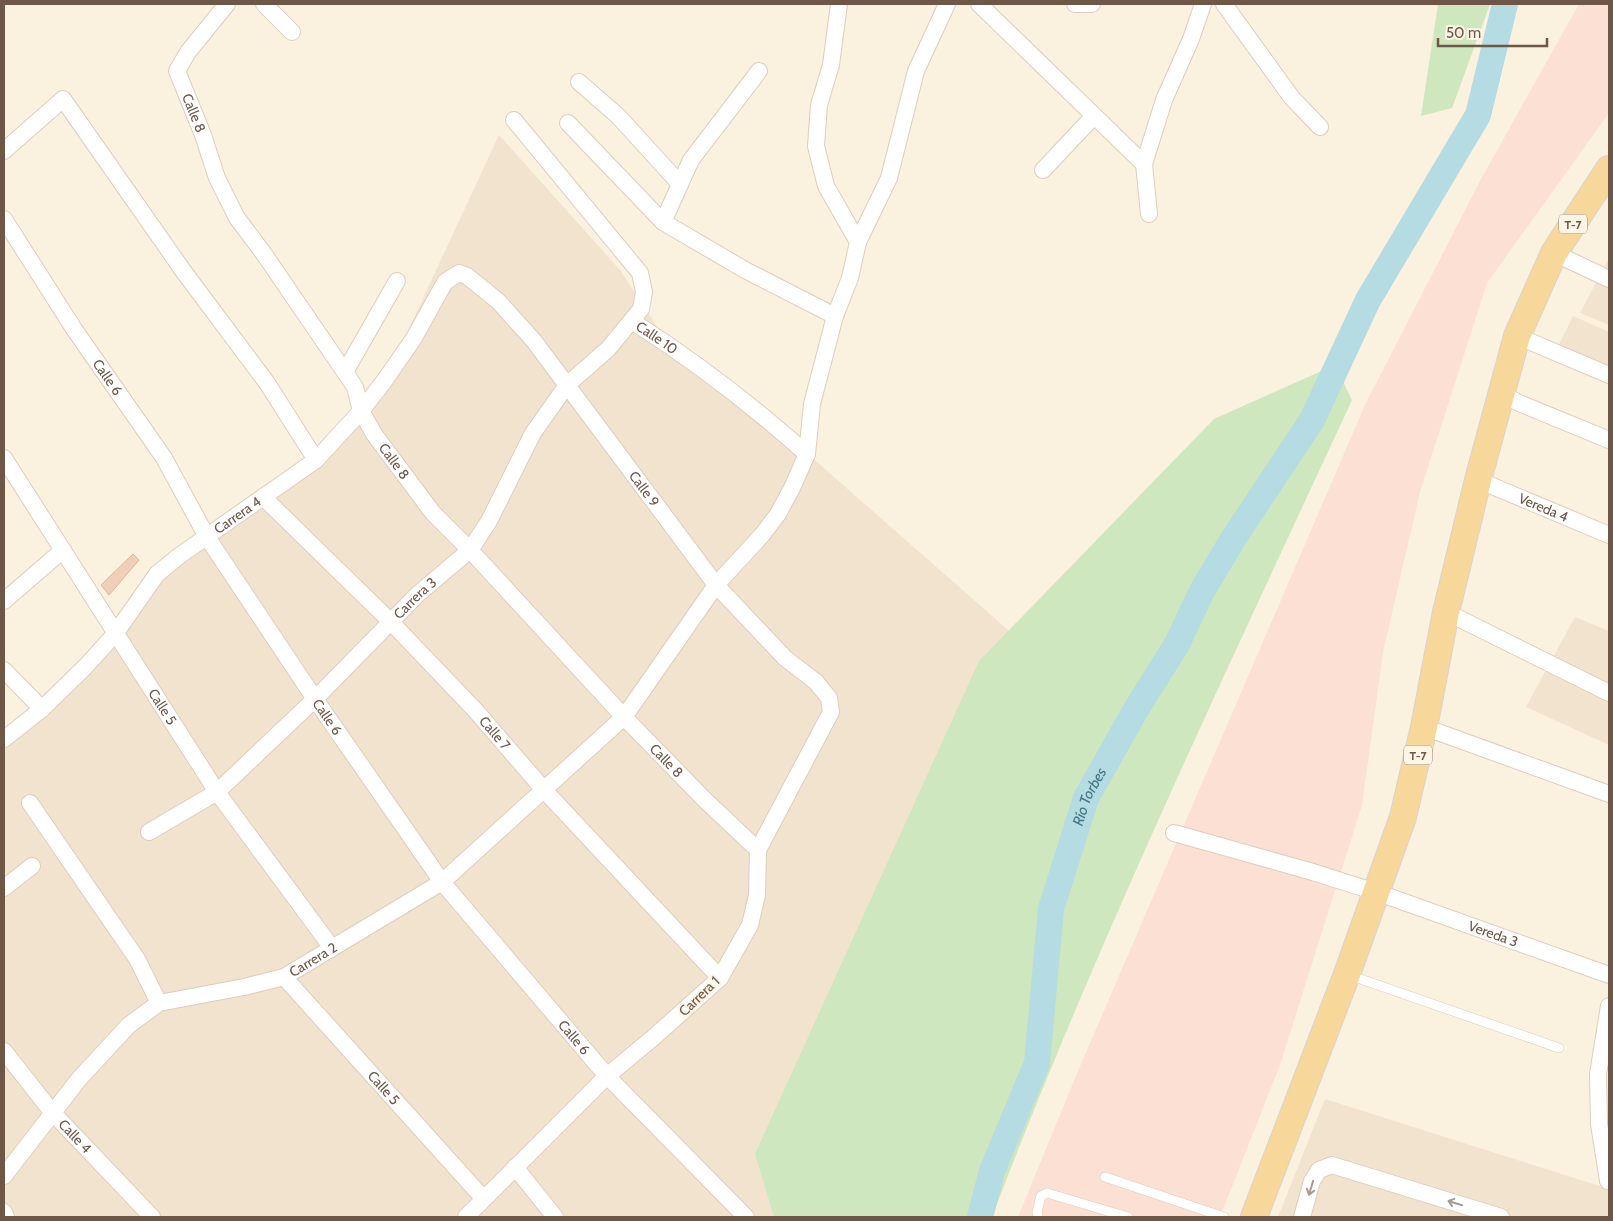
<svg xmlns="http://www.w3.org/2000/svg" width="1613" height="1221" font-family="Cabin,sans-serif">
	<rect width="100%" height="100%" fill="#fbf1df"/>
	<g fill="#f2e3ce">
		<path d="M 499,135 L 620,270 L 670,346 L 784,433 L 1133,740 L 958,1217 L 4,1217 L 4,739 L 86,666 L 157,574 L 316,460 L 385,380 Z"/>
		<path d="M 1609,258 L 1609,325 L 1580,313 Z"/>
		<path d="M 1573,316 L 1609,332 L 1609,382 L 1553,357 Z"/>
		<path d="M 1575,617 L 1609,631 L 1609,745 L 1526,707 Z"/>
		<path d="M 1325,1099 L 1609,1189 L 1609,1217 L 1278,1217 Z"/>
	</g>
	<path fill="#fbe0d3" d="M 1579,4 L 1609,4 L 1609,113 L 1487,283 L 1420,492 L 1383,652 L 1362,805 L 1280,1065 L 1220,1217 L 1018,1217 L 1078,1071 L 1365,405 L 1481,179 Z"/>
	<g fill="#cee7bf">
		<path d="M 1438,4 L 1490,4 L 1452,108 L 1421,116 Z"/>
		<path d="M 1335,365 L 1352,400 C 1227,670 1098,939 992,1217 L 774,1217 L 755,1154 L 979,661 L 1214,419 Z"/>
	</g>
	<g fill="none" stroke-linecap="round" stroke-linejoin="round">
		<path stroke="#b5dbe3" stroke-width="26" id="s1" d="M 980,1217 L 992,1171 L 1037,1063 L 1051,909 L 1086,798 L 1138,706 L 1177,644 L 1202,591 L 1233,539 L 1312,420 L 1368,300 L 1478,115 L 1505,4"/>
	</g>
	<path fill="#efcfb8" stroke="#e0b699" d="M 133,554 L 139,560 L 109,595 L 101,585 Z"/>
	<g fill="none" stroke-linecap="round" stroke-linejoin="round">
		<defs>
			<g id="lane">
				<path d="M 1349,975 L 1559,1048"/>
				<path d="M 1105,1177 L 1224,1217"/>
				<path d="M 1038,1217 L 1037,1211 L 1041,1196 L 1047,1193 L 1128,1217"/>
			</g>
			<g id="street">
				<path id="s2" d="M 227,4 L 188,52 L 177,71 L 203,135 L 217,178 L 237,218 L 264,254 L 355,387 L 361,411 L 374,434 L 433,513 L 470,550 L 624,717 L 705,800 L 758,850"/>
				<path d="M 264,4 L 292,32"/>
				<path d="M 839,4 L 831,65 L 819,105 L 816,146 L 826,186 L 858,242"/>
				<path d="M 979,4 L 1144,164"/>
				<path d="M 1075,4 L 1092,4"/>
				<path d="M 1224,4 L 1292,98 L 1320,127"/>
				<path d="M 759,71 L 691,160 L 663,222 L 745,270 L 835,316"/>
				<path d="M 579,82 L 619,117 L 680,184"/>
				<path d="M 568,123 L 663,222"/>
				<path d="M 4,151 L 63,99 L 184,272 L 267,383 L 316,460"/>
				<path d="M 1043,170 L 1093,117"/>
				<path d="M 1149,214 L 1144,164 L 1164,100 L 1191,39 L 1203,4"/>
				<path id="s3" d="M 4,219 L 74,329 L 164,458 L 207,537 L 315,699 L 442,882 L 607,1076 L 746,1217"/>
				<path d="M 1554,253 L 1609,279"/>
				<path id="s4" d="M 632,321 C 693,360 753,406 807,454"/>
				<path d="M 1517,336 L 1609,375"/>
				<path d="M 345,372 L 397,281"/>
				<path d="M 1501,393 L 1519,403 L 1609,440"/>
				<path id="s5" d="M 4,458 L 217,792 L 332,948"/>
				<path id="s6" d="M 1478,480 L 1609,535"/>
				<path id="s7" d="M 263,497 L 390,621 L 475,710 L 545,791 L 720,978"/>
				<path d="M 4,601 L 63,550"/>
				<path d="M 1446,612 L 1609,693"/>
				<path d="M 4,670 L 42,709"/>
				<path d="M 1424,727 L 1609,794"/>
				<path id="s8" d="M 4,739 L 42,709 L 86,666 L 115,634 L 157,574 L 179,556 L 316,460 L 361,411 L 385,380 L 414,338 L 445,282 L 459,273 L 467,276 L 498,301 L 534,341 L 716,585 L 785,658 L 816,682 L 829,698 L 831,712 L 758,850 L 757,895 L 750,925 L 720,978 L 654,1037 L 607,1076 L 466,1217"/>
				<path d="M 30,803 L 137,959 L 159,1003"/>
				<path id="s9" d="M 149,832 L 217,792 L 315,699 L 418,594 L 470,550 L 489,521 L 533,433 L 567,385 L 608,349 L 641,309 L 644,292 L 640,273 L 514,120"/>
				<path id="s10" d="M 1174,833 L 1313,872 L 1376,892 L 1609,975"/>
				<path d="M 4,888 L 32,866"/>
				<path id="s11" d="M 284,977 L 483,1198"/>
				<path id="s12" d="M 4,1051 L 52,1112 L 152,1217"/>
				<path d="M 515,1167 L 555,1217"/>
				<path id="s13" d="M 4,1176 L 79,1079 L 129,1025 L 159,1003 L 244,987 L 284,977 L 442,882 L 624,717 L 716,585 L 762,535 L 778,514 L 792,488 L 807,454 L 812,404 L 835,316 L 850,278 L 858,242 L 889,178 L 916,71 L 947,4"/>
				<path d="M 1608,1181 L 1599,1124 L 1598,1074 L 1609,1006"/>
				<path d="M 4,1212 L 6,1217"/>
				<path d="M 1302,1217 L 1312,1181 L 1319,1170 L 1332,1165 L 1501,1217"/>
			</g>
			<path id="primary" d="M 1254,1217 L 1347,974 L 1403,817 L 1424,727 L 1446,612 L 1478,480 L 1517,336 L 1554,253 L 1609,169"/>
		</defs>
		<use href="#lane" stroke="#decdbc" stroke-width="10"/>
		<use href="#street" stroke="#decdbc" stroke-width="18"/>
		<use href="#primary" stroke="#dad3cf" stroke-width="28"/>
		<use href="#lane" stroke="#fff" stroke-width="9"/>
		<use href="#street" stroke="#fff" stroke-width="16"/>
		<use href="#primary" stroke="#f7d79a" stroke-width="26"/>
	</g>
	<defs><path id="oneway-shaft" d="M-6 0H5M1.5-3L5.5 0L1.5 3" fill="none" stroke-width="1.6" stroke-linecap="round" stroke-linejoin="round" transform="scale(1.25)"/></defs>
	<g stroke="#a99a91">
		<use href="#oneway-shaft" transform="translate(1311 1188) rotate(107)"/>
		<use href="#oneway-shaft" transform="translate(1455 1203) rotate(-163)"/>
	</g>
	<g text-anchor="middle" dominant-baseline="central" stroke-width="4" stroke-linejoin="round" paint-order="stroke">
		<g fill="#fef5e5" stroke="#9a8677" stroke-width="1">
			<rect x="1559" y="214.5" width="28" height="19" rx="4"/>
			<rect x="1404" y="745.5" width="28" height="19" rx="4"/>
		</g>
		<g font-size="12" font-weight="bold" fill="#6f5748">
			<text x="1573" y="224">T-7</text>
			<text x="1418" y="755">T-7</text>
		</g>
		<g font-size="14" fill="#6f5748" stroke="#fef5e5">
			<text stroke="none"><textPath href="#s2" startOffset="129">Calle 8</textPath></text>
			<text stroke="none"><textPath href="#s4" startOffset="30">Calle 10</textPath></text>
			<text stroke="none"><textPath href="#s3" startOffset="189">Calle 6</textPath></text>
			<text stroke="none"><textPath href="#s2" startOffset="534">Calle 8</textPath></text>
			<text stroke="none"><textPath href="#s8" startOffset="946">Calle 9</textPath></text>
			<text stroke="none"><textPath href="#s6" startOffset="71">Vereda 4</textPath></text>
			<text stroke="none"><textPath href="#s8" startOffset="326">Carrera 4</textPath></text>
			<text stroke="none"><textPath href="#s9" startOffset="356">Carrera 3</textPath></text>
			<text stroke="none"><textPath href="#s5" startOffset="295">Calle 5</textPath></text>
			<text stroke="none"><textPath href="#s3" startOffset="594">Calle 6</textPath></text>
			<text stroke="none"><textPath href="#s7" startOffset="331">Calle 7</textPath></text>
			<text stroke="none"><textPath href="#s2" startOffset="939">Calle 8</textPath></text>
			<text stroke="none"><textPath href="#s10" startOffset="335">Vereda 3</textPath></text>
			<text stroke="none"><textPath href="#s13" startOffset="395">Carrera 2</textPath></text>
			<text transform="translate(699 996) rotate(-44)">Carrera 1</text>
			<text stroke="none"><textPath href="#s3" startOffset="999">Calle 6</textPath></text>
			<text stroke="none"><textPath href="#s11" startOffset="149">Calle 5</textPath></text>
			<text stroke="none"><textPath href="#s12" startOffset="111">Calle 4</textPath></text>
		</g>
		<g font-size="15" font-style="italic" fill="#437682" stroke="#fef5e5">
			<text stroke="none"><textPath href="#s1" startOffset="438">Río Torbes</textPath></text>
		</g>
	</g>
	<rect width="1613" height="1221" fill="none" stroke="#6f5748" stroke-width="10"/>
	<path d="M1438 38v8h109v-8" fill="none" stroke="#6f5748" stroke-width="2.5"/>
	<text x="1446" y="38" font-size="15" fill="#6f5748" stroke="#fef5e5" stroke-width="4" paint-order="stroke">50 m</text>
</svg>
